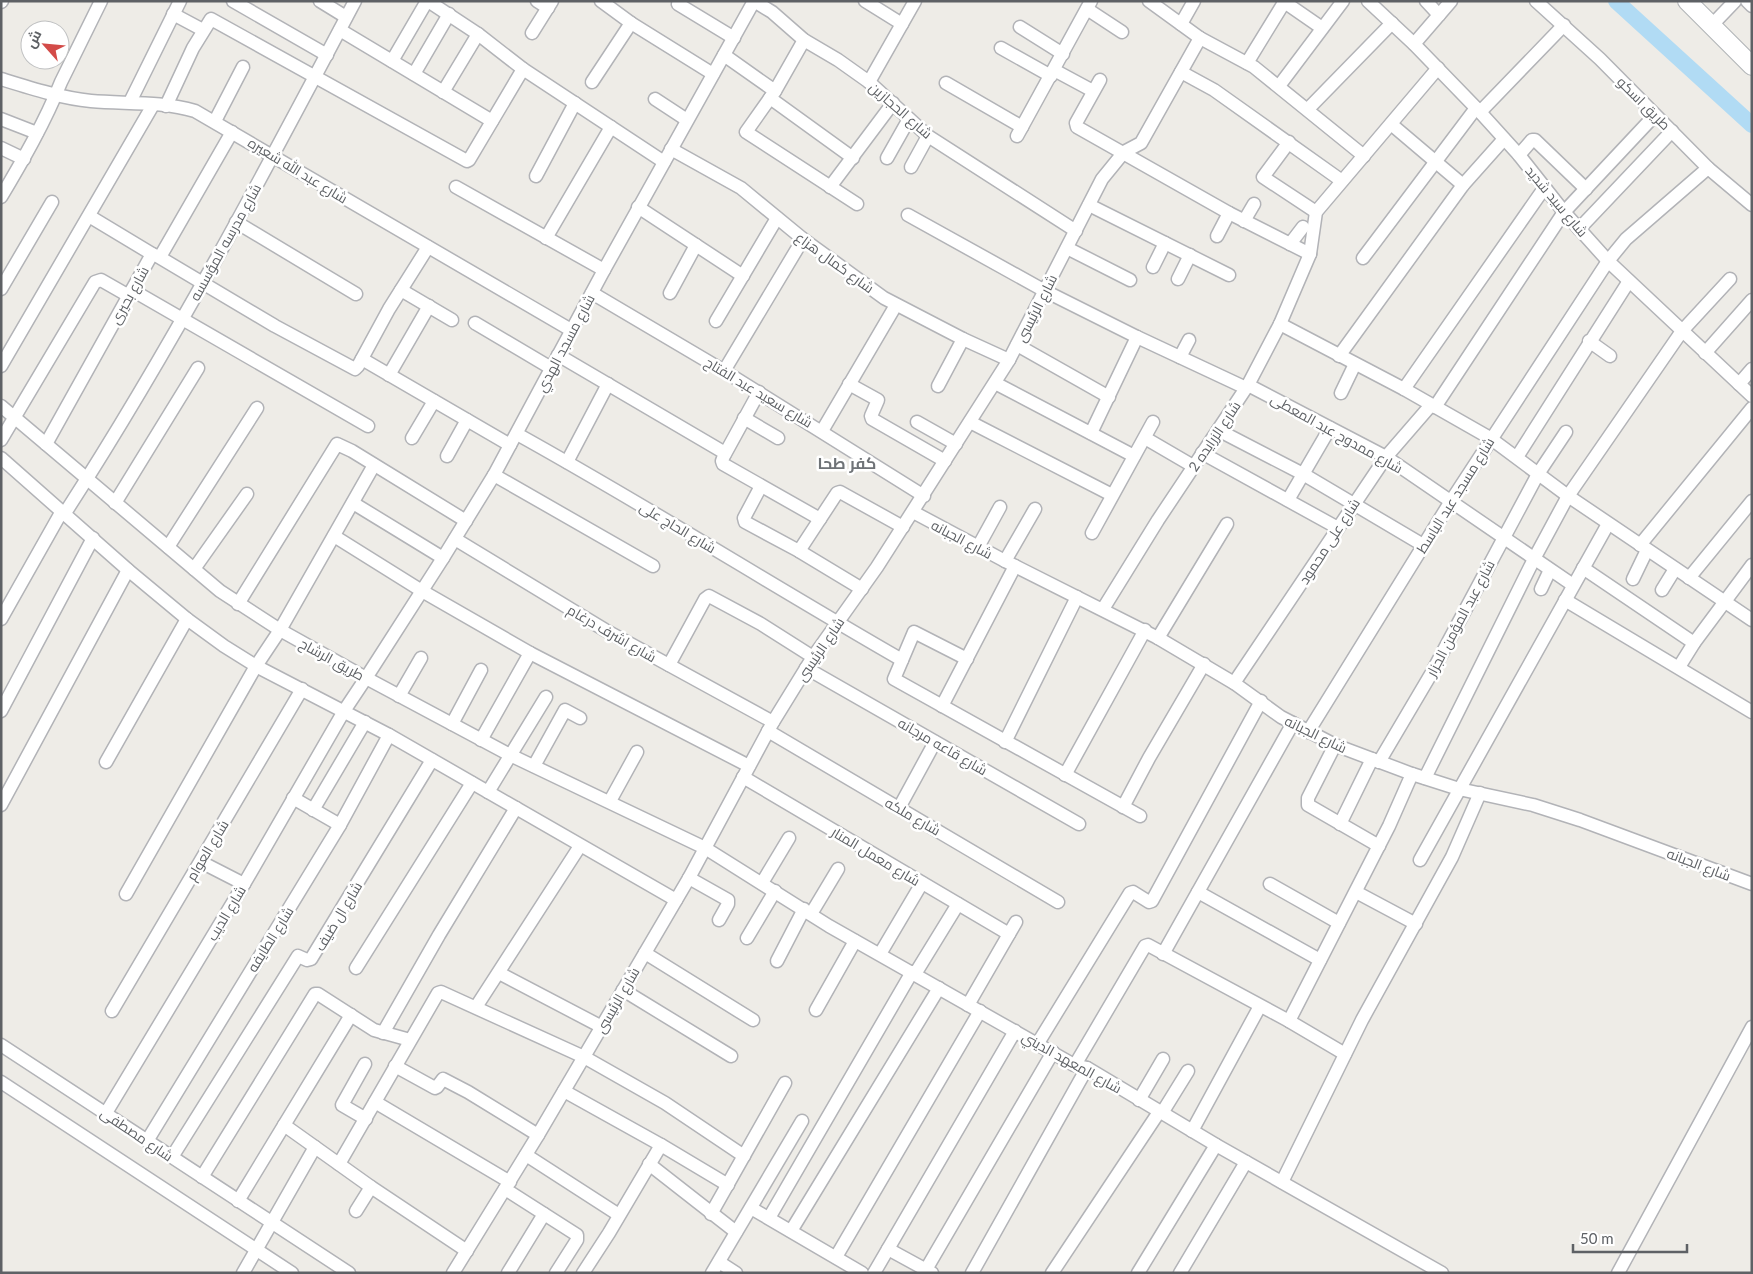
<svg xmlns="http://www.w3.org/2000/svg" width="1753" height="1274" font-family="Lato,Cairo,sans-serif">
	<rect width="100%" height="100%" fill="#eeece7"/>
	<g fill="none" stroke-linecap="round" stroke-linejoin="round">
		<path stroke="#b1dbf4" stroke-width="16" d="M 1616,1 L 1752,125"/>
		<defs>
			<g id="street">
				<path d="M 233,1 L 327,55"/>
				<path d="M 320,1 L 346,17"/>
				<path d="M 428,1 L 478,34 L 523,69 L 664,162"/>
				<path d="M 537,1 L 548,8"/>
				<path d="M 601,1 L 631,23 L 713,74"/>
				<path d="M 754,1 L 772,12 L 804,40 L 838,60 L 869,82 L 928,136 L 1076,231"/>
				<path d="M 865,1 L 902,24"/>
				<path d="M 1149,1 L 1200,38 L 1254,67 L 1364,156"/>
				<path d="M 1283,1 L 1322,28"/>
				<path d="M 1368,1 L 1414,44 L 1480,112 L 1519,155 L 1564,212 L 1608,261 L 1752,396"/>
				<path d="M 1426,1 L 1439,15"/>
				<path d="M 1536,1 L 1600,59 L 1708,168 L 1752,205"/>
				<path d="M 1747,1 L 1752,6"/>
				<path d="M 1,2 L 2,1"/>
				<path d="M 678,4 L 734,38"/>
				<path d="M 1087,9 L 1122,32"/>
				<path d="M 173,14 L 203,30"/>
				<path d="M 1181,24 L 1194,1"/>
				<path d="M 1711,26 L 1735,1"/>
				<path d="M 1020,27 L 1063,54"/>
				<path d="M 340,30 L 492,121"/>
				<path d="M 532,33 L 552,1"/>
				<path d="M 804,40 L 775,91 L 746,132 L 857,204"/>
				<path d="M 1414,44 L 1451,1"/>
				<path d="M 1001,48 L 1051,76"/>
				<path d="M 724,55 L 775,91"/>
				<path d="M 392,61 L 427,1"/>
				<path d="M 1247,63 L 1285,1"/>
				<path d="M 1054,70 L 1093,91"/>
				<path d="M 1181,72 L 1214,90 L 1342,181"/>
				<path d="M 414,74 L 449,14"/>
				<path d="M 1,79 C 30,88 61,98 91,101 C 126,104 161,101 195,111 L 571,330"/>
				<path d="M 1100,80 L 1076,123 L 1077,127 L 1229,213 L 1310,254"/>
				<path d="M 592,82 L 631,23"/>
				<path d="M 869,82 L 915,1"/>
				<path d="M 946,83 L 1022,127"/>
				<path d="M 1279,86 L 1343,1"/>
				<path d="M 443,92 L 478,34"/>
				<path d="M 770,98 L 853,158"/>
				<path d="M 655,99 L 687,120"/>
				<path d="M 130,102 L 180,1"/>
				<path d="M 166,106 L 193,48 L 211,19 L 467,161 L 469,160 L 523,69"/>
				<path d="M 1308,109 L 1392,23"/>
				<path d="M 1480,112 L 1564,25"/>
				<path d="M 1,119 L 37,133"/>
				<path d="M 215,121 L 243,67"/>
				<path d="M 1391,124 L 1463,185"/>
				<path d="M 1017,136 L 1091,1"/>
				<path d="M 1289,142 L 1263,177 L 1316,212"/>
				<path d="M 1,148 L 24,159"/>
				<path d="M 671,149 L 741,188 L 803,239 L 884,298 L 963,339 L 1009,360"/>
				<path d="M 1519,155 L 1532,140 L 1535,140 L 1586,189"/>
				<path d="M 887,158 L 909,119"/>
				<path d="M 911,167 L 928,136"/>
				<path d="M 536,176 L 575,103"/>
				<path d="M 456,187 L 604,270"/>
				<path d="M 830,187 L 893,103"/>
				<path d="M 1,197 C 23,160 45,122 61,82 L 101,1"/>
				<path d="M 1089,205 L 1229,275"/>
				<path d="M 638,207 L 743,276"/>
				<path d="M 908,215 L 1045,291 L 1137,337 L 1246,388"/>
				<path d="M 89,216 L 152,254"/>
				<path d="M 1244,221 L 1254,204"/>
				<path d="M 236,222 L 356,294"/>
				<path d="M 1579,229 L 1672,131"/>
				<path d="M 1217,236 L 1229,213"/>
				<path d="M 546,238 L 611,127"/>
				<path d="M 1290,244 L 1303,227"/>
				<path d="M 1067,248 L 1130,280"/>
				<path d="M 159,257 L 275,326 L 355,369 L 358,366 L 389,309 L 428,247"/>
				<path d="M 1363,258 L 1476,108"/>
				<path d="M 1153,267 L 1165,243"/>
				<path d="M 1178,279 L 1190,255"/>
				<path d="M 1,289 L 52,202"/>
				<path d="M 132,290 L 368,426"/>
				<path d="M 401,290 L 452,320"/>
				<path d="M 592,293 L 724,371 L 924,496"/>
				<path d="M 670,293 L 696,245"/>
				<path d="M 716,321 L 777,218"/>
				<path d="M 475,323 L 551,368"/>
				<path d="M 1280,324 L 1404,389 L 1490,438 L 1568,496 L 1752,620"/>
				<path d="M 1589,341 L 1610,356"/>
				<path d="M 1017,345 L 1109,397"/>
				<path d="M 1705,353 L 1752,300"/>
				<path d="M 558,355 L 725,453 L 722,461 L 723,464 L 820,519"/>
				<path d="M 1339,356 L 1463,185 L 1504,139"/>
				<path d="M 1180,357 L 1189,340"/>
				<path d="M 362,359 L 510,445"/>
				<path d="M 1,366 L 153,105"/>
				<path d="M 724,371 L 803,239"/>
				<path d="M 389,375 L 429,306"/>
				<path d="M 995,383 L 1134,456"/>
				<path d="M 849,384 L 878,400 L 871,416 L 872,419 L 945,461"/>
				<path d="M 1739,384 L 1752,369"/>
				<path d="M 1248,385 L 1386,457 L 1573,585"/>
				<path d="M 938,386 L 963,339"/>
				<path d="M 1404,389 L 1545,187"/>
				<path d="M 1341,393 L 1355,364"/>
				<path d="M 1,406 L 220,591 L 280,630 L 366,678 L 510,755 L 705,848 L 829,926 L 1074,1065 L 1087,1068 L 1216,1145 L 1442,1273"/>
				<path d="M 1435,407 L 1564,212 L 1655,115"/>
				<path d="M 744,418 L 778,438"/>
				<path d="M 917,422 L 956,444"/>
				<path d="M 970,422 L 1112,495"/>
				<path d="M 1218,430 L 1303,474 L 1423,545"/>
				<path d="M 822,431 L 896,305"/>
				<path d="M 1091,433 L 1137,337"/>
				<path d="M 517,434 C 647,506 773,586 902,660"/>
				<path d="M 412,438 L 434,401"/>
				<path d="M 1145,438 L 1193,466"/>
				<path d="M 1,440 L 95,282 L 101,280 L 129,296"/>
				<path d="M 46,444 L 152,254 L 160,257 L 232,132"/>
				<path d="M 1202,453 L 1338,528"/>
				<path d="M 725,454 L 759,392"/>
				<path d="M 447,456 L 467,420"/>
				<path d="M 1517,457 L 1629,281"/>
				<path d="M 1,458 L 128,570 L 187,619 L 224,646 L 256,666 L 389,735 L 676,900"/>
				<path d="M 567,462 L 608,384"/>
				<path d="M 494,475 L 653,566"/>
				<path d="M 761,486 L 744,518 L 745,522 L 799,551 L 862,589"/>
				<path d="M 1288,500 L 1330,428"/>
				<path d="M 115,503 L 198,368"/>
				<path d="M 353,503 L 443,558"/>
				<path d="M 913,512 L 1005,561 L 1158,638 L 1234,683 L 1281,717 L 1335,745 L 1412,774 L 1459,789 L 1533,805 L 1580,820 L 1752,884"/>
				<path d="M 65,513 C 171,349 263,175 355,1"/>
				<path d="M 1092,533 L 1153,422"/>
				<path d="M 334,536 L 422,591 L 530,653 L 749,766"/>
				<path d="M 455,539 L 605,630 L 773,722"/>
				<path d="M 1640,545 L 1752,408"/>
				<path d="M 168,547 L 257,408"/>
				<path d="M 978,547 L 1000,507"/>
				<path d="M 799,551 L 837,493 L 840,492 L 903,527"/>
				<path d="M 1005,561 L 1035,509"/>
				<path d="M 1583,568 L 1694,643"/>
				<path d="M 194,569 L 247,494"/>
				<path d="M 1689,578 L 1752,501"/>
				<path d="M 1633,579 L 1647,550"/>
				<path d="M 1541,589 L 1550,570"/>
				<path d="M 1662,590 L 1675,569"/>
				<path d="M 1565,600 L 1752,712"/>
				<path d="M 238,604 L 337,444 L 352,451 L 466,521"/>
				<path d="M 1103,609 L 1158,520 L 1248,385 L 1280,324 L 1310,254 L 1316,212 L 1438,68"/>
				<path d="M 1,619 L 62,511"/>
				<path d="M 1158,638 L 1227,524"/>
				<path d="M 967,659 L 914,632 L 894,679 L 1140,816"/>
				<path d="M 669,665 L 705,599 L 709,596 L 761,624 L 813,657"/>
				<path d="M 1679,667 L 1694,643 L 1752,565"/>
				<path d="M 806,668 L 1079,824"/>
				<path d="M 1234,683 L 1386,457 L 1431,405"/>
				<path d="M 399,696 L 421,658"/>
				<path d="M 942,706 L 1015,566"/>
				<path d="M 1,711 L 93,538"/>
				<path d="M 452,724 L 481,670"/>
				<path d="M 768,731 L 1058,902"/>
				<path d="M 1308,732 L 1451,501 L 1608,261 L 1626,239 L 1708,168"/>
				<path d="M 481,740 L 530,653"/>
				<path d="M 1005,742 L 1077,597"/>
				<path d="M 1335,745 L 1308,798 L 1308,805 L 1379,846"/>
				<path d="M 106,762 L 187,619"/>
				<path d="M 1379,762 L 1431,674 L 1538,474 L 1566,432"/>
				<path d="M 534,766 L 565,710 L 580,718"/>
				<path d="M 1065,775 L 1145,630"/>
				<path d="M 743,777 L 1009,934"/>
				<path d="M 1425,778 L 1534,559 L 1568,496 L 1682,331 L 1730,279"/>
				<path d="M 488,792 L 546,697"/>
				<path d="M 293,798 L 340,825"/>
				<path d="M 610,801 L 637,752"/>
				<path d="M 1,805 L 128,570"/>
				<path d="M 1123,807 L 1149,758 L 1204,664"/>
				<path d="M 899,808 L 935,742"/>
				<path d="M 313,810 L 365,722"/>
				<path d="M 1340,824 L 1372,759"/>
				<path d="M 1420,860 L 1608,524"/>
				<path d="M 201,862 L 244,884"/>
				<path d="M 689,878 L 728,900 L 728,904 L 719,920"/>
				<path d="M 762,883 L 789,838"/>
				<path d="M 1270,884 L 1339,923"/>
				<path d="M 1198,892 L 1320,960"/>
				<path d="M 1356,892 L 1416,924"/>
				<path d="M 126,894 L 256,666 L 280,630 L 374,465"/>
				<path d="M 811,914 L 838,869"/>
				<path d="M 747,938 L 775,891"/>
				<path d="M 645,953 L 753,1020"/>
				<path d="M 880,954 L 922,883"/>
				<path d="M 1163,954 L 1293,723"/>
				<path d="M 777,961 L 804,909"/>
				<path d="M 356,968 L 472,783"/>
				<path d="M 499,973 L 602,1027"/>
				<path d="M 915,974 L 958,904"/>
				<path d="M 623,990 L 731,1056"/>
				<path d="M 968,1005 L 1016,922"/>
				<path d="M 476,1007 L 580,846"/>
				<path d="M 816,1010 L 855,941"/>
				<path d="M 112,1011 L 302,689"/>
				<path d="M 1289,1021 L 1389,826 L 1412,774"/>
				<path d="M 383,1033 L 439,935 L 516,808"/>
				<path d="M 1038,1043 L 1130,893 L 1133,892 L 1149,902 L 1152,901 L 1261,701"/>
				<path d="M 1,1045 L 349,1273"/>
				<path d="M 365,1064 L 342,1105 L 366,1119"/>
				<path d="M 1075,1065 L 1145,946 L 1148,945 L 1289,1021 L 1345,1054"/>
				<path d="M 395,1066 L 435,1088 L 437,1087 L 443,1079 L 468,1092 L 538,1135"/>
				<path d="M 1,1082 L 292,1273"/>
				<path d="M 564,1091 L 661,1145 L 728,1185"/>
				<path d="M 1139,1100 L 1163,1059"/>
				<path d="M 375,1102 L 510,1182"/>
				<path d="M 106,1113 L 244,884 L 344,711 L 366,678 L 443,558 L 494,475 L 604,270 L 754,1"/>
				<path d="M 1162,1113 L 1188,1071"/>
				<path d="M 284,1125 L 371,1187 L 467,1251"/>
				<path d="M 1192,1131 L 1260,1006"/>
				<path d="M 147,1141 L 340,825 L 389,735"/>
				<path d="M 526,1155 L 619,1215"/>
				<path d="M 172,1157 L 298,956 L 307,960 L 311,959 L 432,760"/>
				<path d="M 339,1164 L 438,993 L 441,992 L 584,1057 L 665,1103 L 744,1156"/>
				<path d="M 649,1164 L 736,1232"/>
				<path d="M 202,1177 L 315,994 L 318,994 L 374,1030 L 410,1040"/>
				<path d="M 1282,1182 L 1362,1020 L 1452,857 L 1480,793"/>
				<path d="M 505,1189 L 577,1235 L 577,1240 L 556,1273"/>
				<path d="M 238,1201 L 351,1015"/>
				<path d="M 751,1208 L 862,1273"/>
				<path d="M 356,1211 L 371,1187"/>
				<path d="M 711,1214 L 785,1083"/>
				<path d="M 769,1218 L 912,972"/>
				<path d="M 791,1231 L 939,988"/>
				<path d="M 888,1249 L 932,1273"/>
				<path d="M 836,1257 L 980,1011"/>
				<path d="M 719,1262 L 736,1273"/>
				<path d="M 243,1273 L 315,1147"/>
				<path d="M 453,1273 L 538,1135 L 689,878 L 773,722 L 813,657 L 877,567 L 1009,360 L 1102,179 L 1124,152 L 1141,143 L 1200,38"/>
				<path d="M 508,1273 L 544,1214"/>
				<path d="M 583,1273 L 609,1233 L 661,1145"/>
				<path d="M 712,1273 L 802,1121"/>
				<path d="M 874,1273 L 1015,1031"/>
				<path d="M 924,1273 L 1053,1052"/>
				<path d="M 972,1273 L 1087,1068"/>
				<path d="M 1052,1273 L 1159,1112"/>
				<path d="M 1138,1273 L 1216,1145"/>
				<path d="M 1180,1273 L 1246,1162"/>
				<path d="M 1618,1273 L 1752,1027"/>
			</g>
			<path id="secondary" d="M 1687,1 L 1752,66"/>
		</defs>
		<use href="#street" stroke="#b2b3b7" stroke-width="15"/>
		<use href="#secondary" stroke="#b1b4b7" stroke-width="20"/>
		<use href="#street" stroke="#fff" stroke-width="12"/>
		<use href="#secondary" stroke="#fff" stroke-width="18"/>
	</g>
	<g text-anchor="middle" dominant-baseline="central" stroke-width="5" stroke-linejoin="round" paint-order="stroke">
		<g font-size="14" fill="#5e6165" stroke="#fff">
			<text transform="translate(1644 103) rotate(45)">طريق اسكو</text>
			<text transform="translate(901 110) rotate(41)">شارع الحجازين</text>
			<text transform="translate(298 170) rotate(31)">شارع عبد الله شعيره</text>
			<text transform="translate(1557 201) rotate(50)">شارع سيد شديد</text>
			<text transform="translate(225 242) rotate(-61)">شارع مدرسه المؤسسه</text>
			<text transform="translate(835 262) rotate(36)">شارع كمال هزاع</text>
			<text transform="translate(129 295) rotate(-61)">شارع بحيرى</text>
			<text transform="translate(1036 308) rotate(-63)">شارع الرئيسى</text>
			<text transform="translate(565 343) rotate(-62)">شارع مسجد الهدي</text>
			<text transform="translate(759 392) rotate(31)">شارع سعيد عبد الفتاح</text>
			<text transform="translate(1337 433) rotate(29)">شارع ممدوح عبد المعطى</text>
			<text transform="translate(1214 436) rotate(-56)">شارع الزرايده 2</text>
			<text transform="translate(1455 495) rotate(-58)">شارع مسجد عبد الباسط</text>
			<text transform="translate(678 527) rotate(31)">شارع الحاج على</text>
			<text transform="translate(962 539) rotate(28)">شارع الجبانه</text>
			<text transform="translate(1329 541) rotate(-57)">شارع على محمود</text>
			<text transform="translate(1460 618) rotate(-62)">شارع عبد المؤمن الجزار</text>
			<text transform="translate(612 633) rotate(30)">شارع اشرف درغام</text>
			<text transform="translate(820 649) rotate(-56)">شارع الرئيسى</text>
			<text transform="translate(332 659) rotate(29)">طريق الرشاح</text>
			<text transform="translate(1316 734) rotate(26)">شارع الجبانه</text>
			<text transform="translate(943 746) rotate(30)">شارع قاعه مرجانه</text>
			<text transform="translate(913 816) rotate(30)">شارع ملكه</text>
			<text transform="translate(207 850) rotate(-59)">شارع العوام</text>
			<text transform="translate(876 856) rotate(31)">شارع معمل المنار</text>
			<text transform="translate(1699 864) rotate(21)">شارع الجبانه</text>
			<text transform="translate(226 913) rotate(-59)">شارع الديب</text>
			<text transform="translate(338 916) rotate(-59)">شارع ال ضيف</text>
			<text transform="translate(270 939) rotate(-58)">شارع الطايفه</text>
			<text transform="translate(617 1000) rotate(-60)">شارع الرئيسى</text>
			<text transform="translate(1072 1062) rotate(29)">شارع المعهد الديني</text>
			<text transform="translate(137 1134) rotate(34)">شارع مصطفى</text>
		</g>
		<g font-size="16" font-weight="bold" fill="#6f7377" stroke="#fff">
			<text x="847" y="462">كفر طحا</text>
		</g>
	</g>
	<rect width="1753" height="1274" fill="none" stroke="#5e6165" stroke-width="5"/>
	<g transform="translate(45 45) rotate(297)"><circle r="24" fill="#ffffff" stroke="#bfc0c1"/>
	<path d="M0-4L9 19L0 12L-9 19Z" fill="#d34b48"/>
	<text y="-8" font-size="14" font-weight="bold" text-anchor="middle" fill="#5e6165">ش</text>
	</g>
	<path d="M1573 1244v8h114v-8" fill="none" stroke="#5e6165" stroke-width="2.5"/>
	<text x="1580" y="1244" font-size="15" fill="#5e6165" stroke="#ffffff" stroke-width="4" paint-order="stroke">50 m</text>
</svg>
